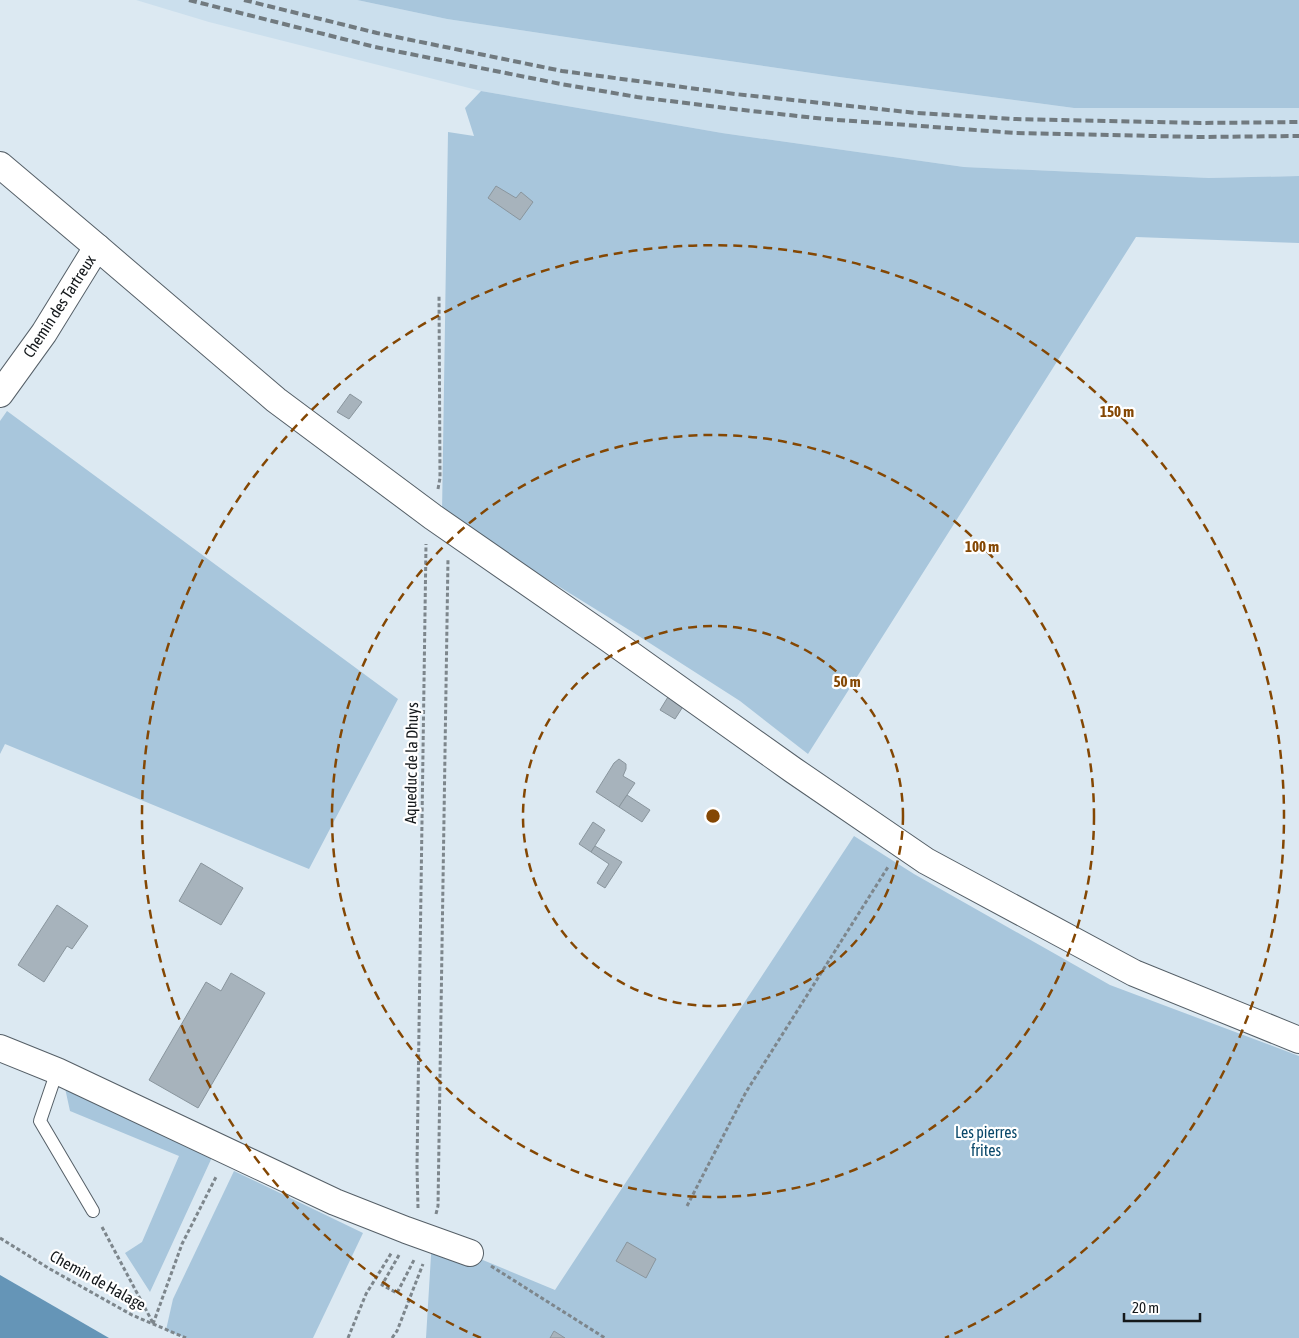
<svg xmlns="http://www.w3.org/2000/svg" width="1299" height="1338" font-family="'Asap Condensed',sans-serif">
	<rect width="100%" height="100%" fill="#dce9f2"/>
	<path fill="#cbdfed" d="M 136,0 L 357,0 L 447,19 L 619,45 L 839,77 L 1074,108 L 1299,108 L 1299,176 L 1209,178 L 964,167 L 722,133 L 481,91 L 209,22 Z"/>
	<g fill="#a8c6dc">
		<path d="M 357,0 L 1299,0 L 1299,108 L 1074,108 L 839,77 L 619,45 L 447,19 Z"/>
		<path d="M 481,91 L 722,133 L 964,167 L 1209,178 L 1299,176 L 1299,243 L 1136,237 L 808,754 L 740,701 L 634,633 L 442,514 L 448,132 L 474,136 L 465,108 Z"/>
		<path d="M 7,411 L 398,699 L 309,869 L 5,744 L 0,754 L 0,421 Z"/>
		<path d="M 854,836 L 914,874 L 1110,985 L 1299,1056 L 1299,1338 L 426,1338 L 432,1239 L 555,1290 Z"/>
		<path d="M 65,1088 L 214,1153 L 150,1292 L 125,1253 L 142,1242 L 179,1156 L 70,1111 Z"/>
		<path d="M 234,1171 L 363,1233 L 313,1338 L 186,1338 L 166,1330 L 173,1299 Z"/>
	</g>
	<path fill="#6595b7" d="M 0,1275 L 109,1338 L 0,1338 Z"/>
	<g fill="#a7b3bc" stroke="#89959d">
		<path d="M 496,186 L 516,198 L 521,192 L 533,202 L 520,220 L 488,198 Z"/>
		<path d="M 350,394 L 362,402 L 349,419 L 337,412 Z"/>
		<path d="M 671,692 L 686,702 L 675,719 L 660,710 Z"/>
		<path d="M 619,759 L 626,764 L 626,769 L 623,776 L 635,783 L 619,807 L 596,792 L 614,763 Z"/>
		<path d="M 627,795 L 650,810 L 642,822 L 619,807 Z"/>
		<path d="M 593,822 L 605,830 L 591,852 L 579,844 Z"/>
		<path d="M 595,846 L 622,862 L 605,888 L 597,883 L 609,864 L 591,852 Z"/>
		<path d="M 201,863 L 243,888 L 221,925 L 179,901 Z"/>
		<path d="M 57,905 L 88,926 L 72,949 L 67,946 L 44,982 L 18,965 Z"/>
		<path d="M 231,973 L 265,993 L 198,1108 L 149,1080 L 206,982 L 221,991 Z"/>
		<path d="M 627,1242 L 656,1259 L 646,1278 L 616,1261 Z"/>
		<path d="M 554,1331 L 565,1338 L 550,1338 Z"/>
	</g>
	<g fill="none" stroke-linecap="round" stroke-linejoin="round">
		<defs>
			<path id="lane" d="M 57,1071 L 40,1121 L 93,1211"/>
			<g id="street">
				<path d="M 0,165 L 97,247 L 44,333 L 0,394"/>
				<path d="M 97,247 L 276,400 L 433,517 L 609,639 L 793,770 L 926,861 L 1134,973 L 1299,1040"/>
				<path d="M 0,1048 L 57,1071 L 335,1202 L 406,1230 L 470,1253"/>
			</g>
		</defs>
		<use href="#lane" stroke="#555f67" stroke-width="14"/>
		<use href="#street" stroke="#555f67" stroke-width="28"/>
		<g stroke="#7d868c" stroke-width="3" stroke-dasharray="4 2.5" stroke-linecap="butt">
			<path d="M 438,489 L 440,478 L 439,295"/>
			<path d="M 687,1206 L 746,1092 L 888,867"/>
			<path d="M 418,1208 L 417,1167 L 426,544"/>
			<path d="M 436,1214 L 438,1206 L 448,558"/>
			<path d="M 102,1227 L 153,1323"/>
			<path d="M 0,1238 L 50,1269 L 132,1315 L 186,1338"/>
			<path d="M 399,1255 L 382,1285 L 397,1293 L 414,1260"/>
			<path d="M 491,1266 L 605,1338"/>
			<path d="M 153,1324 L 182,1244 L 217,1175"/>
			<path d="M 348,1338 L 366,1294 L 392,1252"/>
			<path d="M 392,1338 L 397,1331 L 423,1264"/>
		</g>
		<use href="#lane" stroke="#fff" stroke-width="12"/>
		<use href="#street" stroke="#fff" stroke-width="26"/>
		<g stroke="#717a7f" stroke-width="4" stroke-dasharray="8 4" stroke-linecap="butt">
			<path d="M 189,0 L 375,47 L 561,84 L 637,97 L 734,109 L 825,119 L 1016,133 L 1200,137 L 1299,136"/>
			<path d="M 244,0 L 377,33 L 562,71 L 735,94 L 917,113 L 1015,119 L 1201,123 L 1299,122"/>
		</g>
	</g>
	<g fill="none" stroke="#844703" stroke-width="2.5" stroke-dasharray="9 6">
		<circle cx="713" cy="816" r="190"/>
		<circle cx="713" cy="816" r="381"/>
		<path d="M481 1338A571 571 0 1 1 945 1338"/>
	</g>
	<g text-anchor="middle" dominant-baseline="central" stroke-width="4.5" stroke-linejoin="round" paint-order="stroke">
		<g font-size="16" fill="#14181b" stroke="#fff">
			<text transform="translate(59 306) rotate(-57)">Chemin des Tartreux</text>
			<text transform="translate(411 763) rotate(-89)">Aqueduc de la Dhuys</text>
			<text transform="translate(98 1280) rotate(29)">Chemin de Halage</text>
		</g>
		<g font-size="16" fill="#084769" stroke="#fff">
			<text x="986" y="1132">Les pierres<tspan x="986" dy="18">frites</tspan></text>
		</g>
	</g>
	<circle cx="713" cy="816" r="8" fill="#844703" stroke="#fff" stroke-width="2.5"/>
	<g font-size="15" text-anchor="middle" font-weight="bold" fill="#844703" stroke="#fff" stroke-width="4.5" stroke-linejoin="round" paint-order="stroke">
		<text x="1117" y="417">150 m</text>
		<text x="982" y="552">100 m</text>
		<text x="847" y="687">50 m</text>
	</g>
	<path d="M1124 1313v8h76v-8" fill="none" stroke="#14181b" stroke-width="2.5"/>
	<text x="1132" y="1313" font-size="15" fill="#14181b" stroke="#ffffff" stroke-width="4" paint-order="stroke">20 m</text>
</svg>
